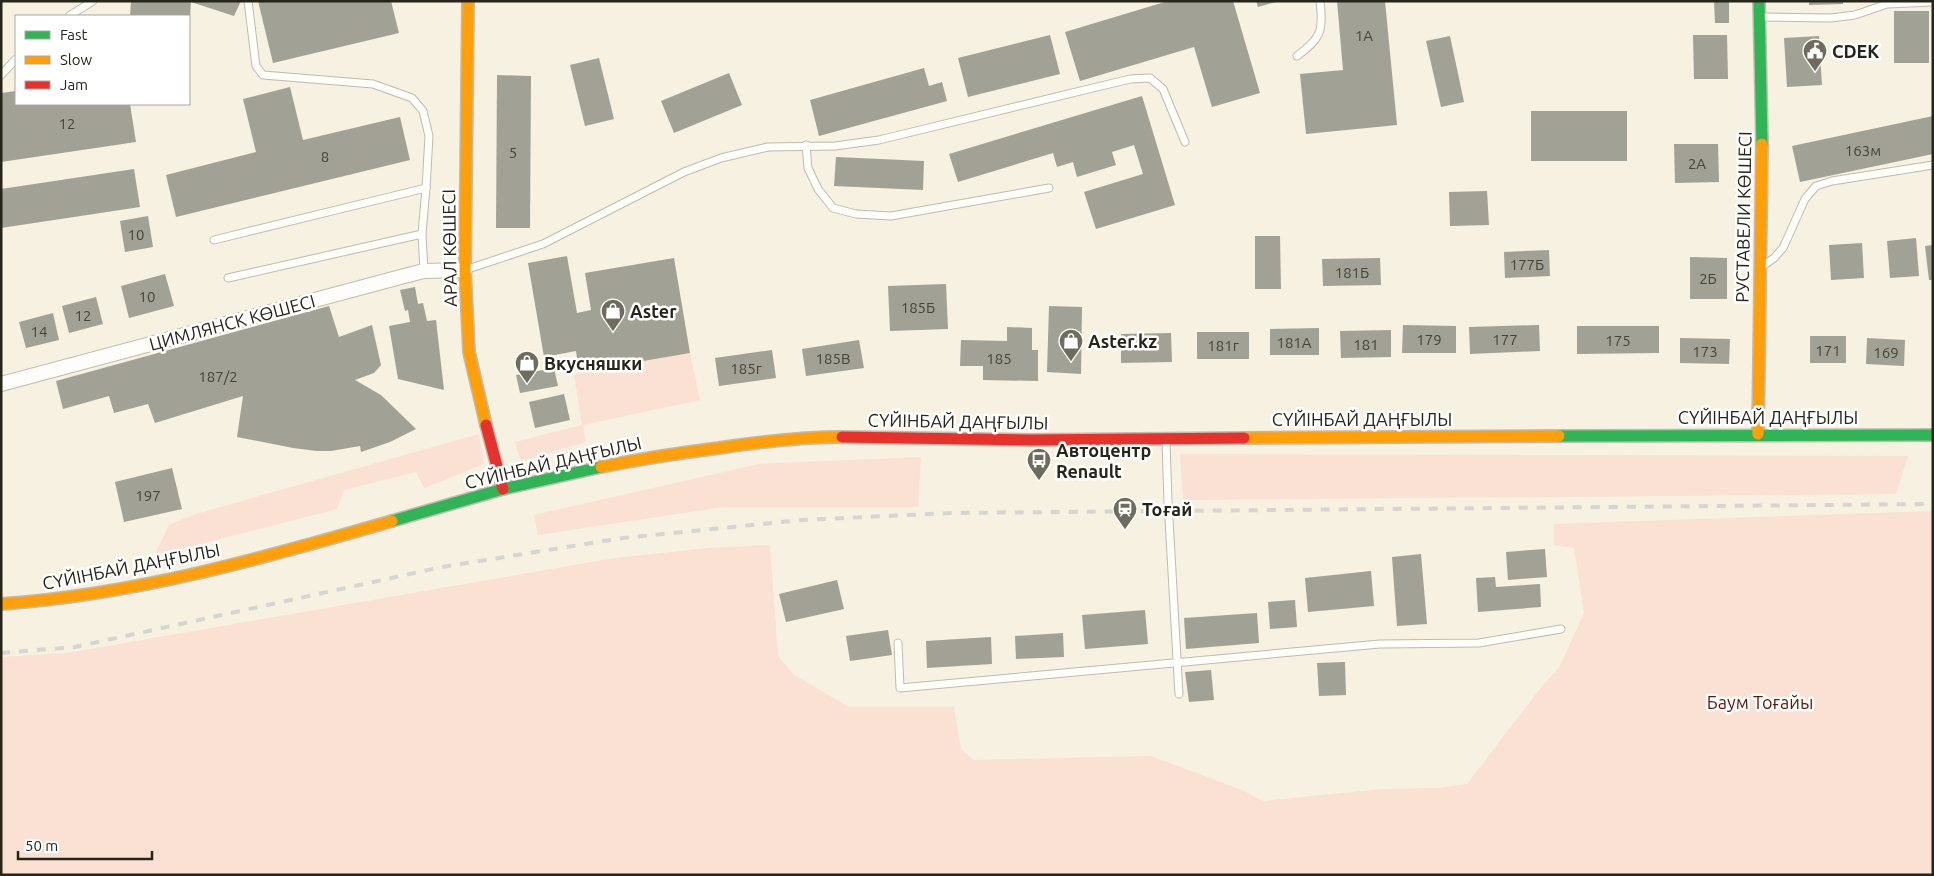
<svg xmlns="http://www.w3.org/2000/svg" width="1934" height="876" font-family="Ubuntu,sans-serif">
	<rect width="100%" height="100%" fill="#f6f1e1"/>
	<g fill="#fbe0d4">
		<path d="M 690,353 L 700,400 L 583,425 L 586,442 L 521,461 L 515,442 L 582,425 L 574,375 L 579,372 Z"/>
		<path d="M 479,434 L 484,464 L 424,488 L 416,472 L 344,490 L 337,509 L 154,556 L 169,525 L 196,514 Z"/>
		<path d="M 1180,454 L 1908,456 L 1896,494 L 1183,500 Z"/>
		<path d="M 921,457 L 918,507 L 723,507 L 538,535 L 534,515 L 759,464 Z"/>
		<path d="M 1933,511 L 1933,875 L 1,875 L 1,657 L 67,653 L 615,558 L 708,548 L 770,545 L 778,656 L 794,675 L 849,707 L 954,707 L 961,749 L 974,760 L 1151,756 L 1242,790 L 1263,801 L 1382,789 L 1438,788 L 1467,784 L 1539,690 L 1560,666 L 1584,613 L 1574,548 L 1554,545 L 1554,524 Z"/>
	</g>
	<g fill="#a1a195">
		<path d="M 131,1 L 241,1 L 234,16 L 191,2 L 190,16 L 130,16 Z"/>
		<path d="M 258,1 L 391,1 L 399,33 L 273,63 Z"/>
		<path d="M 1168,1 L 1233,1 L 1260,93 L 1212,107 L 1194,47 L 1080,81 L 1065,32 Z"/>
		<path d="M 1256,1 L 1276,1 L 1276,2 L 1258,7 Z"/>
		<path d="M 1337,1 L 1385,1 L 1397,125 L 1306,134 L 1300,74 L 1343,70 Z"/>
		<path d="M 1714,1 L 1729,1 L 1729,23 L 1715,23 Z"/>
		<path d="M 1809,1 L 1843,1 L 1843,4 L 1809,5 Z"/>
		<rect x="1894" y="11" width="35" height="52"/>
		<path d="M 1050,35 L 1060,74 L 968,97 L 958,58 Z"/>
		<path d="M 1693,35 L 1727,35 L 1728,79 L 1694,79 Z"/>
		<path d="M 1450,36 L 1464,102 L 1441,107 L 1426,41 Z"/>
		<path d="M 1819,36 L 1822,85 L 1787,87 L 1784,38 Z"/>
		<path d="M 599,58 L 614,119 L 585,126 L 570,65 Z"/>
		<path d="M 924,68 L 929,86 L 942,82 L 947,101 L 819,136 L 810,100 Z"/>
		<path d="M 729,73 L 742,105 L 674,133 L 661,101 Z"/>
		<path d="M 497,75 L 531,76 L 530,228 L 496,228 Z"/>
		<path d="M 290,87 L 303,140 L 400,117 L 410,160 L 176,217 L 166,175 L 256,152 L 243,99 Z"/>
		<path d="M 16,91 L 16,104 L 130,104 L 136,142 L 1,162 L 1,93 Z"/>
		<path d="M 1142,96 L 1175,205 L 1096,229 L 1084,192 L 1143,174 L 1134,145 L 1112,152 L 1116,165 L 1077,177 L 1073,162 L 1057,167 L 1053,153 L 958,182 L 949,154 Z"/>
		<rect x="1531" y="111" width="96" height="50"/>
		<path d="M 1933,116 L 1933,154 L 1800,182 L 1792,146 Z"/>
		<path d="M 1674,144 L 1718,144 L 1719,182 L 1675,183 Z"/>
		<path d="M 836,157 L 924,161 L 923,190 L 834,186 Z"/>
		<path d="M 134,169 L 140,207 L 1,228 L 1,189 Z"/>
		<path d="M 1487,191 L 1489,225 L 1450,226 L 1449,192 Z"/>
		<path d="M 148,216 L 153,247 L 125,252 L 120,221 Z"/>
		<path d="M 1255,236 L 1280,236 L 1281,289 L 1255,289 Z"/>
		<path d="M 1916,238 L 1919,276 L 1890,278 L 1887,241 Z"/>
		<path d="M 1862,243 L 1864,278 L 1831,280 L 1829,245 Z"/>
		<path d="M 1933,245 L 1933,280 L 1929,280 L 1925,246 Z"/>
		<path d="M 1549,250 L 1550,276 L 1505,278 L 1504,252 Z"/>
		<path d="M 567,256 L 577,313 L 591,310 L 585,273 L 674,258 L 690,353 L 579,372 L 576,351 L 544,357 L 528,263 Z"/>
		<path d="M 1690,257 L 1727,258 L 1727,299 L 1690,299 Z"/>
		<path d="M 1380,258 L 1381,285 L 1323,286 L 1322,259 Z"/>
		<path d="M 165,274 L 174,306 L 129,318 L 121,286 Z"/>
		<path d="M 946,284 L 948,329 L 890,331 L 888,286 Z"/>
		<path d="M 415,287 L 418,304 L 423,303 L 427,321 L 436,320 L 444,390 L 398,379 L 389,326 L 410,322 L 408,310 L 405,311 L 400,290 Z"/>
		<path d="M 96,297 L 103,324 L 69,333 L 62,306 Z"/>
		<path d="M 329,306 L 339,337 L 372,325 L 381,365 L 374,373 L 355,380 L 381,395 L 416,429 L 390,442 L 361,452 L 360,446 L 331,451 L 317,451 L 293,448 L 237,437 L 243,396 L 155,423 L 148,404 L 114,413 L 109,396 L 63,409 L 56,381 Z"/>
		<path d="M 1049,306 L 1082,307 L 1081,374 L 1047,372 Z"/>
		<path d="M 53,313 L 59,340 L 26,348 L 19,322 Z"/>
		<path d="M 1403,325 L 1456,326 L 1456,353 L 1402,353 Z"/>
		<path d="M 1539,325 L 1540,351 L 1470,354 L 1469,327 Z"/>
		<path d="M 1577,326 L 1659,326 L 1659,353 L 1577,354 Z"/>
		<path d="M 1007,327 L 1032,328 L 1032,350 L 1038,350 L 1038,381 L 983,380 L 983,366 L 960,366 L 961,340 L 1007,341 Z"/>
		<path d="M 1319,328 L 1319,355 L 1270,355 L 1270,329 Z"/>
		<path d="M 1391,330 L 1391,357 L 1341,358 L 1340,331 Z"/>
		<rect x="1197" y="332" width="52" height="27"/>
		<path d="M 1171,333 L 1172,362 L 1121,363 L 1121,334 Z"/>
		<rect x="1810" y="336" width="36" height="27"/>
		<path d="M 1680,338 L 1730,339 L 1729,364 L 1680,363 Z"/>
		<path d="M 1867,338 L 1905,340 L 1904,366 L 1866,364 Z"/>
		<path d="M 859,340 L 864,368 L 806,376 L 802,349 Z"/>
		<path d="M 772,350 L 776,378 L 719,386 L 715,358 Z"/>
		<path d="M 554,368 L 558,386 L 520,393 L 516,375 Z"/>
		<path d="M 564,394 L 570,420 L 535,428 L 529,402 Z"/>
		<path d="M 172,468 L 182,509 L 124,522 L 115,482 Z"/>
		<path d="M 1545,549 L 1547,577 L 1508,580 L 1506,552 Z"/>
		<path d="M 1421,554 L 1427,624 L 1397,626 L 1392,557 Z"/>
		<path d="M 1371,571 L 1374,606 L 1308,612 L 1305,578 Z"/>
		<path d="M 1495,577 L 1496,587 L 1540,584 L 1541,607 L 1478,612 L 1476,578 Z"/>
		<path d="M 837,580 L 844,609 L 786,622 L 779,594 Z"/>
		<path d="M 1295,600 L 1297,627 L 1270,629 L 1268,602 Z"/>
		<path d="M 1145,610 L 1148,644 L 1085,649 L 1082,615 Z"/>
		<path d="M 1257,613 L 1259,643 L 1186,649 L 1184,618 Z"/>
		<path d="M 888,630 L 892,655 L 850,661 L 846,636 Z"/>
		<path d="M 1063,633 L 1064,657 L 1016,659 L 1015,636 Z"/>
		<path d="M 991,637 L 992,664 L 927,668 L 926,641 Z"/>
		<path d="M 1345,662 L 1346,695 L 1319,696 L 1317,663 Z"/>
		<path d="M 1211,670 L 1214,700 L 1189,702 L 1185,672 Z"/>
	</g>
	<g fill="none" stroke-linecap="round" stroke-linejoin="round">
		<defs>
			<g id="lane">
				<path d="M 248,1 L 256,66 L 263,75 L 373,84 L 412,98 L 423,111 L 429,136 L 426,188"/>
				<path d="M 69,16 L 93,1"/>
				<path d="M 1760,17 L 1831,18 L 1855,15 L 1887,4 L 1933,2"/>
				<path d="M 1297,56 C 1320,39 1324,32 1320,1"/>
				<path d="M 1,75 L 16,59"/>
				<path d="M 806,145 L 808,168 L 818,189 L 833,208 L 856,214 L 891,216 L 1049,188"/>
				<path d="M 214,240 L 426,188 L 422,234 L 424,271"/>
				<path d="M 1763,266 L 1774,258 L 1783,248 L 1805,199 L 1816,186 L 1832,181 L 1933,165"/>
				<path d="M 468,269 L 543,244 L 684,172 L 721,158 L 768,147 L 835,146 L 879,140 L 1130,79 L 1150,78 L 1163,89 L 1185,142"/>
				<path d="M 228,278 L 422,234"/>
				<path d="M 1166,441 L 1168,502 L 1179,694"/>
				<path d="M 898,643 L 900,688 L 1380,644 L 1479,643 L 1561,629"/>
			</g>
			<path id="street" d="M 1,384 L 408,275 L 424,271 L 465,270"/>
			<g id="fast">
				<path d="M 1759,1 L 1762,144"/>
				<path d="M 1559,436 L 1933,435"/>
				<path d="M 392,521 L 503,489 L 601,467"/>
			</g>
			<g id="slow">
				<path d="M 468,1 L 465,270 L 469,352 L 486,425"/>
				<path d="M 1758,434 L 1762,144"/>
				<path d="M 1244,438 L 1559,436"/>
				<path d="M 601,467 C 640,459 679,453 719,448 C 759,442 801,437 842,437"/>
				<path d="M 1,604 C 134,595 264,558 392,521"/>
			</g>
			<g id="jam">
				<path d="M 486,425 L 503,489"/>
				<path d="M 842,437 L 1031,440 L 1244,438"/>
			</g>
		</defs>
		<use href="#lane" stroke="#bfbbaf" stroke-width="9"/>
		<use href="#street" stroke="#bfbbaf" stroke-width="16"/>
		<use href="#fast" stroke="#bfbbaf" stroke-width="14"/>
		<use href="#slow" stroke="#bfbbaf" stroke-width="14"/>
		<use href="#jam" stroke="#bfbbaf" stroke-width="14"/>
		<use href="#lane" stroke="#fefdfa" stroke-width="7"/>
		<use href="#street" stroke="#fefdfa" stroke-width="14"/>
		<use href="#fast" stroke="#30b455" stroke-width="11"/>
		<use href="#slow" stroke="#ff9f0a" stroke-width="11"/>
		<use href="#jam" stroke="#e5322d" stroke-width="11"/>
		<path stroke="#d7d5d0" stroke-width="4" stroke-dasharray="9 9" stroke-linecap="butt" d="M 1,653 L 75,647 L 442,567 L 623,538 L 802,520 L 952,513 L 1933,504"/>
	</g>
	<defs>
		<symbol id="civic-pin" viewBox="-11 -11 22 30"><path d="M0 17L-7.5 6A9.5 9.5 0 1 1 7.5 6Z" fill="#6f6c5f" stroke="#fff"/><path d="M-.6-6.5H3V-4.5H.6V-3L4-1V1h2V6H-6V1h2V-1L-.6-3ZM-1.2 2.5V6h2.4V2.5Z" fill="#fff"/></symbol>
		<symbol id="shop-pin" viewBox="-11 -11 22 30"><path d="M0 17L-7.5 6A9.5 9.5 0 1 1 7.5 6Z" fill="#6f6c5f" stroke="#fff"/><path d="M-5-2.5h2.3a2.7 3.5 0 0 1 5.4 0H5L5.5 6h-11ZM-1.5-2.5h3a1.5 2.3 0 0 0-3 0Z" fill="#fff"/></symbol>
		<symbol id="bus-pin" viewBox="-11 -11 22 30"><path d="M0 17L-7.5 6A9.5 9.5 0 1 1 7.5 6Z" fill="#6f6c5f" stroke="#fff"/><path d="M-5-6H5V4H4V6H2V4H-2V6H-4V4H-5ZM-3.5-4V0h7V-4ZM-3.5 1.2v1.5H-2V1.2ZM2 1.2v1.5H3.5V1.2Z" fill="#fff"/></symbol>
		<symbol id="station-pin" viewBox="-11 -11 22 30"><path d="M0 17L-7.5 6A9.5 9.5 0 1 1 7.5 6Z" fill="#6f6c5f" stroke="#fff"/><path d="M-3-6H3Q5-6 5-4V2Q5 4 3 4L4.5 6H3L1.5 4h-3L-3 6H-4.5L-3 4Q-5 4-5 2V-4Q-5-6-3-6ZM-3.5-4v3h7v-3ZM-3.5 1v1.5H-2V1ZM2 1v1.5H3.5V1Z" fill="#fff"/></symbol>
	</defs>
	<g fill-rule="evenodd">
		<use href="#civic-pin" x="1801" y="37" width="28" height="38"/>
		<use href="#shop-pin" x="599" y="297" width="28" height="38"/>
		<use href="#shop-pin" x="1057" y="327" width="28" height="38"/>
		<use href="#shop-pin" x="513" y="349" width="28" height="38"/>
		<use href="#bus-pin" x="1025" y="446" width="28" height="38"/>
		<use href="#station-pin" x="1111" y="495" width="28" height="38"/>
	</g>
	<g text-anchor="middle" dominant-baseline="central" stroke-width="5" stroke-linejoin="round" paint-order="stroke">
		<g font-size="15" fill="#464338">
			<text x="1364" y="35">1А</text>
			<text x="67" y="123">12</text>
			<text x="1863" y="150">163м</text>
			<text x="513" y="152">5</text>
			<text x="325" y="156">8</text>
			<text x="1697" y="163">2А</text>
			<text x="136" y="234">10</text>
			<text x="1527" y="264">177Б</text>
			<text x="1352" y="272">181Б</text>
			<text x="1708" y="278">2Б</text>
			<text x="147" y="296">10</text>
			<text x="918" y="307">185Б</text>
			<text x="83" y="315">12</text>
			<text x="39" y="331">14</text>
			<text x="1429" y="339">179</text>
			<text x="1505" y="339">177</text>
			<text x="1618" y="340">175</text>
			<text x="1294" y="342">181А</text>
			<text x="1366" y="344">181</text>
			<text x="1223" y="345">181г</text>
			<text x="1828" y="350">171</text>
			<text x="1705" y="351">173</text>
			<text x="1886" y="352">169</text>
			<text x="833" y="358">185В</text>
			<text x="999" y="358">185</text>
			<text x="746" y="368">185г</text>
			<text x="218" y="376">187/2</text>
			<text x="148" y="495">197</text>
		</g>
		<g font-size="18" font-weight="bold" fill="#272419" stroke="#fff" text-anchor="start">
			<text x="1832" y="51">CDEK</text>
			<text x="630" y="311">Aster</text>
			<text x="1088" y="341">Aster.kz</text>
			<text x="544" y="363">Вкусняшки</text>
			<text x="1056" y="450">Автоцентр<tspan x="1056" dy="21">Renault</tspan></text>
			<text x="1142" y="509">Тоғай</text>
		</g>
		<g font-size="18" fill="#272419" stroke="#fff">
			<text transform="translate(1743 217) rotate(-89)">РУСТАВЕЛИ КӨШЕСІ</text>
			<text transform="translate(449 248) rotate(-91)">АРАЛ КӨШЕСІ</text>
			<text transform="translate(232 322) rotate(-15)">ЦИМЛЯНСК КӨШЕСІ</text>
			<text x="1768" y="417">СҮЙІНБАЙ ДАҢҒЫЛЫ</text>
			<text x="1362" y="419">СҮЙІНБАЙ ДАҢҒЫЛЫ</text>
			<text transform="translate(958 421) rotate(1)">СҮЙІНБАЙ ДАҢҒЫЛЫ</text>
			<text transform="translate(553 462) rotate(-13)">СҮЙІНБАЙ ДАҢҒЫЛЫ</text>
			<text transform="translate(131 566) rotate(-11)">СҮЙІНБАЙ ДАҢҒЫЛЫ</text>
		</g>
		<g font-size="18" fill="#5e180a" stroke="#fff">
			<text x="1760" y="702">Баум Тоғайы</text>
		</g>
	</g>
	<rect width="1934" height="876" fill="none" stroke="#272419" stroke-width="5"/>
	<rect x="15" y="15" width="175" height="90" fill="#ffffff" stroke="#a9a7a3"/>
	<rect x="25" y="31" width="25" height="8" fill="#30b455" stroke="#a9a7a3"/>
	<text x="60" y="40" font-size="15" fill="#272419">Fast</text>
	<rect x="25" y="56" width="25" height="8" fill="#ff9f0a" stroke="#a9a7a3"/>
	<text x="60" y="65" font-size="15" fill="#272419">Slow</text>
	<rect x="25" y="81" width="25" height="8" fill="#e5322d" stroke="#a9a7a3"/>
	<text x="60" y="90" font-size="15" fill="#272419">Jam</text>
	<path d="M18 851v8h134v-8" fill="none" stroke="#272419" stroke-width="2.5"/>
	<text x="25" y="851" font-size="15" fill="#272419" stroke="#ffffff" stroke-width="4" paint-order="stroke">50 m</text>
</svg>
